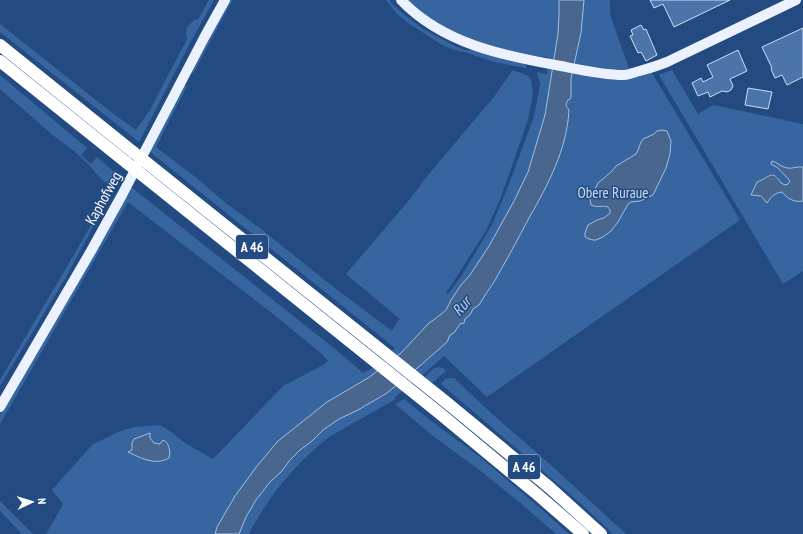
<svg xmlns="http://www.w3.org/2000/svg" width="803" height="534" font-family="'PT Sans Narrow',sans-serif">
	<rect width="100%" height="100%" fill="#234b81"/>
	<g fill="#37659f">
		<path d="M 209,0 L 214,0 L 190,43 L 139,142 L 0,32 L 0,24 L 111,112 L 136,130 L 150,110 L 187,39 L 186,33 L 187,27 L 194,20 L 198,19 Z"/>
		<path d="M 229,0 L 233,0 L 226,12 L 193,74 L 192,69 Z"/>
		<path d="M 386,0 L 390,0 L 391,3 L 401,12 L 423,29 L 453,45 L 464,50 L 473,50 L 498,58 L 525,64 L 526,65 L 526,68 L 494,62 L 468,53 L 451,49 L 439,43 L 408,23 L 396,13 Z"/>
		<path d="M 406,0 L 610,0 L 610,14 L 629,69 L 652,73 L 740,220 L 487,397 L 444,356 L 425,373 L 394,398 L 396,399 L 329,437 C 295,464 269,495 249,534 L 46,534 L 61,508 L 63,504 L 52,490 L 93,444 L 104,439 L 118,432 L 134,427 L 160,425 L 170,431 L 185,443 L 213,459 L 283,386 L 323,365 L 328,361 L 322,354 L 273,314 L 128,202 L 0,424 L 0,414 L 15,387 L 128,194 L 131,187 L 340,353 L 363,373 L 378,365 L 395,348 L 149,151 L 182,85 L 187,86 L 156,147 L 194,176 L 227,204 L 261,229 L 331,285 L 392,331 L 397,322 L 400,319 L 346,274 L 410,199 L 428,175 L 493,98 L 513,70 L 528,76 L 531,80 L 533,93 L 528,120 L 501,197 L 486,231 L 446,293 L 448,294 L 462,275 L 492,225 L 509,184 L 533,119 L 536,107 L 540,84 L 537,72 L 547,74 L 548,57 L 521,55 L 464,38 L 428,17 Z"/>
		<path d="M 672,70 L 698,114 L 713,105 L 803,124 L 803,167 C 798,166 795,168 790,168 C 784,169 777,166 771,164 C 780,169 783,173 790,182 L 788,185 L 785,185 L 781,183 L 778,177 L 771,174 L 768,175 L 765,178 L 757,182 L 753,191 L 753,196 C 759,195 762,196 765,201 C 772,198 774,193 782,192 L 786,197 L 801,202 L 803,201 L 803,271 L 783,284 L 659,75 Z"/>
		<path d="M 0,75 L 87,148 L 81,155 L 91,164 L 97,157 L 121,178 L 117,182 L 109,185 L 101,179 L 89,165 L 74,151 L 54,136 L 0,89 Z"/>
		<path d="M 108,195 L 108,199 L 66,277 L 0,386 L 0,380 L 72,258 Z"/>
		<path d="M 439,367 L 443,368 L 446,371 L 432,383 L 425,377 L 434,368 Z"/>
		<path d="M 450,378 L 454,378 L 490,412 L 552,466 L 626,534 L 613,534 L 579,502 L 441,384 L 445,379 Z"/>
		<path d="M 404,399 L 431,421 L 480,457 L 547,514 L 569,534 L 556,534 L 518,501 L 478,469 L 433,436 L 395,404 Z"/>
		<path d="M 0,501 L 33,534 L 22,534 L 0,511 Z"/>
	</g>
	<g fill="#49668e" stroke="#9ec0e8">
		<path d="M 559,0 L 584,0 L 581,33 L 571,78 L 571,97 L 570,99 L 568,100 C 565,105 566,106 569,110 C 567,149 548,185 529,218 C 518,239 506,261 494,282 C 489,289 484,297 479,305 L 473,309 L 470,315 L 465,319 L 464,323 L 460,324 L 454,333 L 450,335 L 447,342 L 437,351 L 431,356 L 421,365 L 387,393 L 358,410 L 339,419 L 323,430 L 312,441 L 300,450 L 290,460 L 282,471 L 270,482 L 256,500 L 246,517 L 239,534 L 215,534 L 217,527 L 235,496 L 257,466 L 278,441 L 327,402 L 368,378 L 401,353 L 429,323 L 435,319 L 446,310 L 451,300 L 461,285 L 470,275 L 489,246 L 513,203 L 528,172 L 545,115 L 558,34 L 559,15 Z"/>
		<path d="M 662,130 L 667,131 L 671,141 L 670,154 L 666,168 L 653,195 L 640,201 L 631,202 L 628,204 L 618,222 L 611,231 L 603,237 L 596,240 L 593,240 L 589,239 L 585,237 L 585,233 L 588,225 L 597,220 L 604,218 L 610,213 L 610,210 L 608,207 C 601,205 598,208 591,205 L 590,199 L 598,183 L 611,172 L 616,166 L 636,154 L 638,150 L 641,142 L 643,139 L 654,134 L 657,131 Z"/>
		<path d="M 772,161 C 777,162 781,167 787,168 C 793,169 797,166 803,167 L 803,201 C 794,203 787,198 782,192 C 774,193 771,197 767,203 L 761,196 L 751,195 L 757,182 C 769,178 772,168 781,183 L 785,185 L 788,184 L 790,181 L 778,168 L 771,164 Z"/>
		<path d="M 150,433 L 150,438 L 154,443 L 160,444 L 163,440 C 169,442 171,452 169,458 C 155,466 141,458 128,452 L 132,450 L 132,443 L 134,439 Z"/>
	</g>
	<g fill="#4b75aa" stroke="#cddff6">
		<path d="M 650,0 L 730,0 L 674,27 L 663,4 L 654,8 Z"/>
		<path d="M 641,25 L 644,30 L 646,29 L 657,55 L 646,61 L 641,52 L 638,53 L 630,36 L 633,35 L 631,30 Z"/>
		<path d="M 803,28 L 803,77 L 787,85 L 782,75 L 775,78 L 771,69 L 772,68 L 762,47 Z"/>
		<path d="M 738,50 L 747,71 L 730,79 L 733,86 L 731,90 L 727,92 L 722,91 L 710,97 L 708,92 L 698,96 L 692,83 L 701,78 L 703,82 L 713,77 L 707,65 Z"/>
		<path d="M 748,88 L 772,92 L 768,109 L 745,105 Z"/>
	</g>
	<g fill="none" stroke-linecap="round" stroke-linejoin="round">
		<g stroke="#ecf2fd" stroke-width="10">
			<path d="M 401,0 C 443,44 504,56 561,66 C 581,70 603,75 624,75 C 628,75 632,73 636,72 C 647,69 657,66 667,62 L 796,0"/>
			<path d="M 0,407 L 91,251 L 122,195 L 205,36 L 225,0"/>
		</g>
		<g stroke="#fff" stroke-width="12">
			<path d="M 0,45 L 133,152"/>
			<path d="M 0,61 L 127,163"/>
			<path d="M 147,163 L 446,402 L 549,487 L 601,534"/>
			<path d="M 141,174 L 438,412 L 538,495 L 583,534"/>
		</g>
		<g stroke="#fff" stroke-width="12">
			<path d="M 133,152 L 147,163"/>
			<path d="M 127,163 L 141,174"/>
		</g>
	</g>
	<g text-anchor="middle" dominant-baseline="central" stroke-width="3" stroke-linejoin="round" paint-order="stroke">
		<g fill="#234b81" stroke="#bdc9d9" stroke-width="1">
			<rect x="236" y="235" width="32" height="24" rx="3"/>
			<rect x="508" y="455" width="32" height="24" rx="3"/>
		</g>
		<g font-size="14" font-weight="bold" fill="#fff">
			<text x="252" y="247">A 46</text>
			<text x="524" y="467">A 46</text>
		</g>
		<g font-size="15" fill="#cddff6" stroke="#234b81">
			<text x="613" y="192">Obere Ruraue</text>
		</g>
		<g font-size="15" fill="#fff" stroke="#234b81">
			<text transform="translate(103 198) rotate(-61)">Kaphofweg</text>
		</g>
		<g font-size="16" font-style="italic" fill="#b5cfef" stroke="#234b81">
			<text transform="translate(461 306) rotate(-50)">Rur</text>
		</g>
	</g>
	<g transform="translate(32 502) rotate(86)" stroke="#234b81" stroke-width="3" paint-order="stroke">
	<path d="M0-3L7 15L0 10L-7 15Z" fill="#ffffff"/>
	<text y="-6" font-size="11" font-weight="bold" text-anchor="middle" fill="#ffffff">N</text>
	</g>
</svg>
